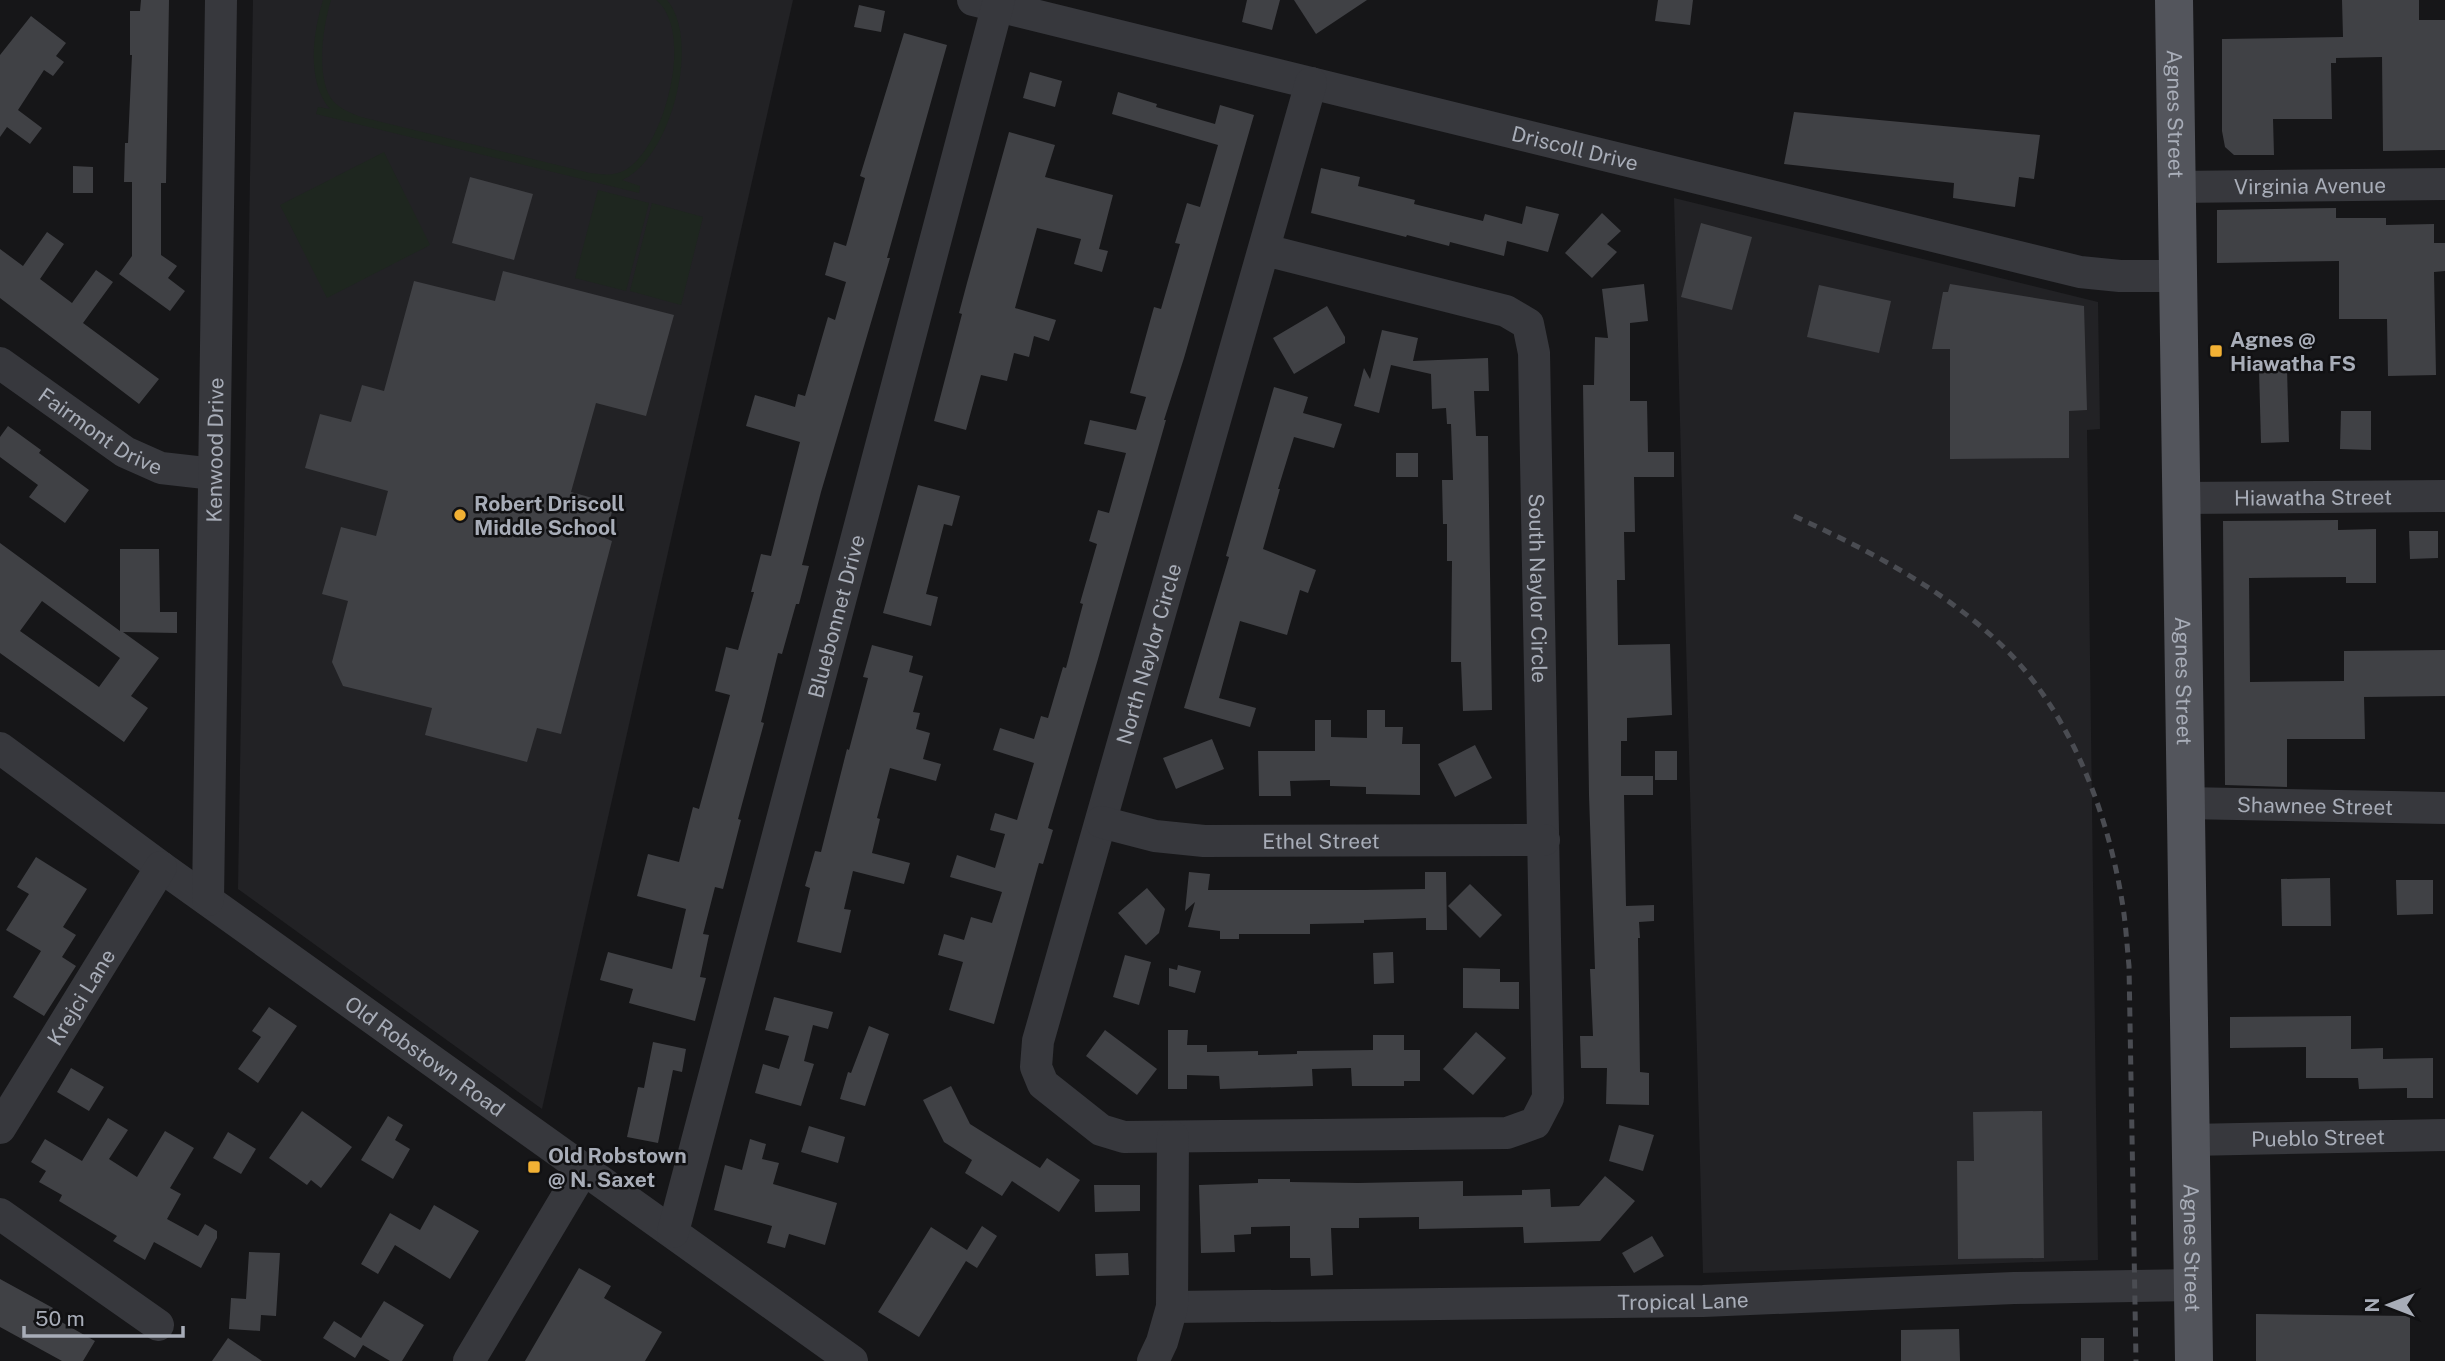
<svg xmlns="http://www.w3.org/2000/svg" width="2445" height="1361" font-family="'Public Sans',sans-serif">
	<rect width="100%" height="100%" fill="#161618"/>
	<g fill="#222225">
		<path d="M 253,0 L 793,0 L 542,1109 L 238,889 Z"/>
		<path d="M 1674,198 L 2098,302 L 2100,429 L 2087,430 L 2098,1260 L 1703,1273 Z"/>
	</g>
	<g fill="#1e261f">
		<path d="M 323,0 L 331,0 C 323,26 315,78 333,101 C 340,109 351,113 361,117 L 590,173 C 603,175 616,176 627,169 C 665,145 695,31 656,0 L 667,0 C 702,41 670,160 622,180 L 640,186 L 639,193 L 316,114 L 318,107 L 330,109 C 306,81 313,33 323,0 Z"/>
		<path d="M 384,152 L 430,245 L 327,298 L 280,205 Z"/>
		<path d="M 598,190 L 649,203 L 626,291 L 575,278 Z"/>
		<path d="M 652,203 L 703,217 L 681,305 L 630,291 Z"/>
	</g>
	<g fill="#404145" fill-rule="evenodd">
		<path d="M 141,0 L 169,0 L 166,183 L 161,183 L 161,255 L 177,266 L 168,278 L 185,291 L 170,311 L 119,274 L 132,256 L 132,182 L 124,182 L 125,143 L 128,143 L 132,55 L 130,55 L 130,11 L 140,11 Z"/>
		<path d="M 1247,0 L 1280,0 L 1272,30 L 1242,22 Z"/>
		<path d="M 1294,0 L 1367,0 L 1316,34 Z"/>
		<path d="M 1658,0 L 1693,0 L 1690,25 L 1655,21 Z"/>
		<path d="M 2342,0 L 2419,0 L 2419,20 L 2445,20 L 2445,150 L 2383,151 L 2382,57 L 2336,58 L 2336,63 L 2331,63 L 2332,119 L 2273,119 L 2274,155 L 2234,155 L 2225,147 L 2222,131 L 2222,39 L 2343,37 Z"/>
		<path d="M 859,5 L 885,11 L 881,32 L 854,27 Z"/>
		<path d="M 31,16 L 66,43 L 56,56 L 64,62 L 53,76 L 44,70 L 18,110 L 42,128 L 30,144 L 7,127 L 0,137 L 0,55 Z"/>
		<path d="M 904,33 L 947,45 L 887,258 L 890,258 L 821,492 L 802,565 L 809,566 L 799,604 L 796,604 L 782,654 L 778,653 L 761,722 L 764,723 L 738,819 L 741,820 L 723,889 L 715,887 L 703,934 L 709,935 L 700,977 L 706,978 L 695,1021 L 629,1003 L 633,989 L 600,980 L 608,952 L 672,969 L 686,909 L 637,896 L 648,854 L 679,862 L 693,807 L 699,809 L 730,695 L 715,691 L 726,647 L 738,650 L 754,592 L 751,592 L 761,554 L 771,556 L 800,442 L 746,426 L 755,395 L 795,407 L 798,394 L 805,396 L 828,317 L 835,320 L 846,282 L 825,275 L 834,242 L 846,246 L 865,178 L 860,176 Z"/>
		<path d="M 1030,72 L 1062,81 L 1055,107 L 1023,98 Z"/>
		<path d="M 1118,92 L 1157,104 L 1156,107 L 1215,124 L 1220,105 L 1254,115 L 1184,358 L 1164,420 L 1166,420 L 1098,659 L 1048,828 L 1053,830 L 1043,864 L 1039,863 L 994,1024 L 949,1010 L 963,962 L 938,955 L 944,934 L 964,940 L 971,917 L 992,923 L 1002,892 L 950,877 L 957,855 L 995,868 L 1005,834 L 990,830 L 995,813 L 1017,820 L 1034,763 L 993,750 L 1000,728 L 1034,739 L 1041,716 L 1048,718 L 1063,667 L 1066,668 L 1083,604 L 1080,603 L 1097,544 L 1089,541 L 1098,510 L 1109,513 L 1126,453 L 1084,444 L 1090,420 L 1136,430 L 1146,397 L 1130,393 L 1154,307 L 1161,309 L 1180,244 L 1175,243 L 1187,203 L 1200,207 L 1218,145 L 1112,114 Z"/>
		<path d="M 1794,112 L 2040,135 L 2034,179 L 2019,177 L 2015,207 L 1953,198 L 1954,183 L 1784,164 Z"/>
		<path d="M 1009,132 L 1055,145 L 1045,177 L 1113,195 L 1099,249 L 1108,251 L 1102,272 L 1074,264 L 1081,239 L 1037,228 L 1015,308 L 1056,320 L 1049,341 L 1034,336 L 1029,357 L 1014,353 L 1007,381 L 981,375 L 966,430 L 934,421 L 962,314 L 959,313 L 967,283 Z"/>
		<path d="M 73,166 L 93,167 L 93,193 L 73,193 Z"/>
		<path d="M 1321,168 L 1360,177 L 1358,186 L 1415,200 L 1414,204 L 1483,221 L 1485,214 L 1522,224 L 1526,206 L 1559,214 L 1548,252 L 1507,241 L 1504,256 L 1450,242 L 1449,246 L 1407,235 L 1406,237 L 1311,213 Z"/>
		<path d="M 470,177 L 533,194 L 514,260 L 452,243 Z"/>
		<path d="M 2336,208 L 2336,218 L 2386,218 L 2386,225 L 2434,224 L 2434,243 L 2445,243 L 2445,271 L 2434,272 L 2436,375 L 2388,376 L 2387,319 L 2339,319 L 2339,261 L 2217,263 L 2217,210 Z"/>
		<path d="M 1602,213 L 1621,231 L 1607,244 L 1617,252 L 1592,278 L 1565,253 Z"/>
		<path d="M 1701,223 L 1752,237 L 1732,310 L 1681,297 Z"/>
		<path d="M 47,232 L 64,244 L 40,279 L 72,303 L 96,270 L 113,282 L 83,323 L 159,379 L 139,404 L 0,298 L 0,249 L 23,266 Z"/>
		<path d="M 503,271 L 674,315 L 646,416 L 596,403 L 571,492 L 614,504 L 605,538 L 612,541 L 561,734 L 537,728 L 527,762 L 425,735 L 432,708 L 343,686 L 332,662 L 348,601 L 322,594 L 341,527 L 376,536 L 388,491 L 305,468 L 320,414 L 351,422 L 362,385 L 384,391 L 414,281 L 495,301 Z"/>
		<path d="M 1644,284 L 1648,321 L 1630,323 L 1630,401 L 1647,401 L 1648,452 L 1674,452 L 1674,477 L 1634,477 L 1635,532 L 1624,532 L 1625,580 L 1617,580 L 1618,645 L 1670,644 L 1672,715 L 1627,718 L 1627,741 L 1621,741 L 1621,776 L 1653,776 L 1653,795 L 1624,795 L 1626,906 L 1654,905 L 1654,921 L 1639,922 L 1640,938 L 1638,938 L 1640,1072 L 1649,1073 L 1649,1105 L 1606,1104 L 1607,1068 L 1581,1068 L 1580,1036 L 1593,1036 L 1590,969 L 1595,969 L 1589,795 L 1583,385 L 1594,385 L 1595,337 L 1608,338 L 1602,289 Z"/>
		<path d="M 1950,284 L 2084,306 L 2087,410 L 2069,411 L 2069,458 L 1950,459 L 1950,349 L 1932,349 L 1943,292 L 1948,292 Z"/>
		<path d="M 1819,285 L 1891,301 L 1879,353 L 1807,337 Z"/>
		<path d="M 1327,306 L 1345,337 L 1345,343 L 1294,374 L 1273,338 Z"/>
		<path d="M 1382,330 L 1418,338 L 1413,361 L 1488,358 L 1489,391 L 1474,391 L 1476,436 L 1488,436 L 1492,710 L 1463,711 L 1461,662 L 1451,662 L 1452,561 L 1447,561 L 1447,524 L 1443,524 L 1442,480 L 1453,480 L 1451,424 L 1447,424 L 1446,408 L 1432,409 L 1431,374 L 1391,365 L 1379,413 L 1354,406 L 1364,368 L 1370,379 Z"/>
		<path d="M 2287,369 L 2289,442 L 2261,443 L 2259,370 Z"/>
		<path d="M 1274,387 L 1308,397 L 1303,413 L 1342,424 L 1334,448 L 1294,437 L 1278,489 L 1280,489 L 1263,549 L 1316,570 L 1308,593 L 1300,590 L 1287,635 L 1240,621 L 1219,698 L 1256,708 L 1250,727 L 1184,708 L 1229,557 L 1226,556 Z"/>
		<path d="M 2341,411 L 2371,411 L 2371,450 L 2340,449 Z"/>
		<path d="M 8,426 L 41,450 L 39,453 L 89,490 L 65,523 L 29,497 L 38,485 L 0,457 L 0,437 Z"/>
		<rect x="1396" y="453" width="22" height="24"/>
		<path d="M 918,485 L 960,496 L 952,526 L 944,524 L 926,594 L 938,597 L 931,626 L 883,613 Z"/>
		<path d="M 2338,520 L 2338,530 L 2376,529 L 2376,583 L 2346,583 L 2346,577 L 2249,578 L 2250,682 L 2344,681 L 2344,651 L 2445,650 L 2445,696 L 2364,697 L 2365,739 L 2287,739 L 2287,787 L 2225,785 L 2223,521 Z"/>
		<path d="M 2409,531 L 2438,531 L 2438,558 L 2410,559 Z"/>
		<path d="M 0,543 L 120,631 L 120,549 L 159,549 L 160,612 L 177,612 L 177,633 L 123,632 L 159,658 L 131,696 L 148,708 L 124,742 L 0,653 ZM 42,601 L 120,658 L 99,687 L 20,631 Z"/>
		<path d="M 872,645 L 913,656 L 909,672 L 923,676 L 913,712 L 920,713 L 916,729 L 930,733 L 923,759 L 941,764 L 936,781 L 890,768 L 877,818 L 880,819 L 872,853 L 910,863 L 904,884 L 853,871 L 844,909 L 851,910 L 841,953 L 797,942 L 810,888 L 805,886 L 815,851 L 821,852 L 847,749 L 849,750 L 868,678 L 863,677 Z"/>
		<path d="M 1367,710 L 1385,710 L 1385,727 L 1403,727 L 1402,744 L 1420,744 L 1420,795 L 1366,794 L 1366,787 L 1330,786 L 1330,780 L 1290,781 L 1291,796 L 1259,796 L 1258,751 L 1315,751 L 1315,720 L 1331,720 L 1331,737 L 1367,738 Z"/>
		<path d="M 1212,739 L 1224,769 L 1176,789 L 1163,758 Z"/>
		<path d="M 1475,745 L 1492,778 L 1455,797 L 1438,764 Z"/>
		<rect x="1655" y="751" width="22" height="29"/>
		<path d="M 36,857 L 87,889 L 63,927 L 76,935 L 62,957 L 76,966 L 44,1016 L 13,997 L 41,951 L 6,930 L 29,894 L 17,887 Z"/>
		<path d="M 1189,872 L 1210,874 L 1208,890 L 1364,890 L 1425,889 L 1425,872 L 1446,872 L 1447,930 L 1426,930 L 1426,918 L 1364,920 L 1364,923 L 1310,924 L 1310,934 L 1239,934 L 1239,939 L 1220,939 L 1220,931 L 1188,927 L 1195,902 L 1185,911 Z"/>
		<path d="M 2330,878 L 2331,926 L 2282,926 L 2281,879 Z"/>
		<path d="M 2396,880 L 2433,880 L 2433,914 L 2397,915 Z"/>
		<path d="M 1470,884 L 1502,915 L 1480,938 L 1448,906 Z"/>
		<path d="M 1147,888 L 1165,909 L 1159,933 L 1146,945 L 1118,913 Z"/>
		<path d="M 1393,952 L 1394,983 L 1374,984 L 1373,953 Z"/>
		<path d="M 1125,955 L 1151,962 L 1139,1005 L 1113,997 Z"/>
		<path d="M 1178,965 L 1201,971 L 1195,993 L 1169,986 L 1169,968 L 1177,970 Z"/>
		<path d="M 1463,968 L 1500,969 L 1500,982 L 1519,982 L 1519,1009 L 1463,1008 Z"/>
		<path d="M 774,997 L 833,1012 L 828,1029 L 813,1025 L 804,1061 L 814,1064 L 801,1106 L 755,1093 L 763,1064 L 779,1069 L 789,1036 L 765,1030 Z"/>
		<path d="M 269,1007 L 297,1026 L 258,1083 L 238,1069 L 261,1037 L 252,1031 Z"/>
		<path d="M 2351,1016 L 2351,1049 L 2383,1048 L 2383,1059 L 2433,1058 L 2433,1098 L 2407,1098 L 2407,1088 L 2359,1089 L 2358,1078 L 2306,1078 L 2306,1047 L 2230,1048 L 2230,1017 Z"/>
		<path d="M 869,1026 L 889,1034 L 865,1106 L 840,1099 L 848,1072 L 851,1073 Z"/>
		<path d="M 1105,1030 L 1157,1069 L 1137,1095 L 1086,1056 Z"/>
		<path d="M 1168,1030 L 1188,1030 L 1187,1045 L 1207,1045 L 1207,1052 L 1258,1051 L 1258,1055 L 1297,1054 L 1297,1051 L 1373,1050 L 1373,1035 L 1404,1035 L 1404,1050 L 1420,1050 L 1420,1081 L 1404,1081 L 1404,1086 L 1352,1086 L 1351,1068 L 1312,1069 L 1313,1086 L 1220,1089 L 1219,1076 L 1187,1075 L 1187,1089 L 1168,1089 Z"/>
		<path d="M 1476,1032 L 1506,1058 L 1473,1095 L 1443,1069 Z"/>
		<path d="M 653,1042 L 686,1049 L 682,1072 L 673,1070 L 658,1143 L 627,1137 L 638,1087 L 644,1088 Z"/>
		<path d="M 71,1068 L 104,1087 L 89,1111 L 57,1092 Z"/>
		<path d="M 951,1086 L 970,1124 L 1040,1168 L 1047,1158 L 1080,1180 L 1059,1212 L 1012,1181 L 1002,1196 L 965,1173 L 972,1160 L 944,1142 L 923,1100 Z"/>
		<path d="M 302,1111 L 352,1147 L 321,1188 L 311,1180 L 307,1185 L 269,1158 Z"/>
		<path d="M 2042,1111 L 2044,1258 L 1958,1259 L 1957,1161 L 1974,1161 L 1973,1112 Z"/>
		<path d="M 388,1116 L 403,1125 L 395,1140 L 410,1149 L 393,1179 L 361,1160 Z"/>
		<path d="M 108,1118 L 128,1130 L 109,1159 L 137,1177 L 165,1131 L 194,1148 L 170,1188 L 181,1194 L 167,1219 L 198,1236 L 205,1224 L 217,1231 L 217,1238 L 201,1268 L 154,1242 L 145,1260 L 113,1241 L 117,1236 L 59,1201 L 62,1195 L 39,1182 L 46,1171 L 31,1162 L 45,1139 L 82,1161 Z"/>
		<path d="M 1619,1125 L 1654,1135 L 1643,1171 L 1609,1161 Z"/>
		<path d="M 809,1126 L 845,1137 L 838,1163 L 801,1152 Z"/>
		<path d="M 228,1132 L 256,1149 L 241,1174 L 213,1158 Z"/>
		<path d="M 750,1139 L 766,1144 L 762,1159 L 779,1163 L 773,1184 L 837,1203 L 825,1245 L 789,1234 L 785,1248 L 767,1243 L 772,1226 L 714,1210 L 725,1165 L 742,1170 Z"/>
		<path d="M 1605,1176 L 1635,1201 L 1600,1241 L 1524,1243 L 1523,1227 L 1419,1229 L 1419,1217 L 1359,1218 L 1359,1228 L 1331,1228 L 1333,1275 L 1311,1276 L 1310,1258 L 1290,1258 L 1290,1226 L 1251,1227 L 1251,1234 L 1234,1235 L 1235,1252 L 1201,1253 L 1199,1185 L 1258,1183 L 1258,1179 L 1290,1179 L 1290,1182 L 1358,1183 L 1463,1181 L 1463,1196 L 1522,1195 L 1522,1190 L 1550,1189 L 1551,1207 L 1579,1206 Z"/>
		<path d="M 1094,1185 L 1140,1185 L 1140,1211 L 1095,1212 Z"/>
		<path d="M 434,1205 L 479,1231 L 450,1279 L 395,1245 L 378,1274 L 361,1264 L 390,1213 L 420,1230 Z"/>
		<path d="M 982,1226 L 997,1236 L 977,1268 L 966,1261 L 919,1337 L 878,1312 L 931,1227 L 967,1250 Z"/>
		<path d="M 1652,1236 L 1664,1256 L 1634,1273 L 1622,1253 Z"/>
		<path d="M 249,1252 L 280,1253 L 276,1316 L 261,1315 L 260,1331 L 229,1329 L 231,1298 L 246,1299 Z"/>
		<path d="M 1128,1253 L 1129,1275 L 1096,1276 L 1095,1254 Z"/>
		<path d="M 579,1268 L 611,1286 L 604,1298 L 662,1332 L 645,1361 L 525,1361 Z"/>
		<path d="M 0,1279 L 53,1308 L 49,1315 L 95,1341 L 83,1361 L 62,1361 L 0,1327 Z"/>
		<path d="M 384,1301 L 424,1325 L 402,1361 L 390,1361 L 363,1345 L 355,1358 L 323,1338 L 334,1321 L 361,1338 Z"/>
		<path d="M 2256,1314 L 2410,1316 L 2410,1361 L 2256,1361 Z"/>
		<path d="M 1959,1329 L 1960,1361 L 1901,1361 L 1901,1330 Z"/>
		<path d="M 228,1338 L 262,1361 L 212,1361 Z"/>
		<rect x="2081" y="1338" width="23" height="23"/>
	</g>
	<g fill="none" stroke-linecap="round" stroke-linejoin="round">
		<g stroke="#37383d" stroke-width="32">
			<path id="s1" d="M 973,0 L 2080,272 L 2120,276 L 2178,276"/>
			<path id="s2" d="M 2175,187 L 2445,184"/>
			<path id="s3" d="M 1265,250 L 1506,311 L 1528,324 L 1534,353 L 1548,1098 L 1535,1123 L 1507,1133 L 1124,1137 L 1101,1130 L 1043,1084 L 1036,1067 L 1038,1041 L 1311,83"/>
			<path id="s4" d="M 0,363 L 125,452 L 161,468 L 214,474"/>
			<path id="s5" d="M 2180,498 L 2445,496"/>
			<path id="s6" d="M 0,748 L 161,867 L 852,1361"/>
			<path id="s7" d="M 2185,803 L 2445,808"/>
			<path id="s8" d="M 1101,822 L 1155,836 L 1204,841 L 1544,840"/>
			<path id="s9" d="M 208,900 L 221,0"/>
			<path id="s10" d="M 0,1128 L 161,867"/>
			<path id="s11" d="M 2190,1140 L 2445,1135"/>
			<path d="M 0,1214 L 158,1325"/>
			<path id="s12" d="M 673,1232 L 999,0"/>
			<path id="s13" d="M 1172,1307 L 1703,1301 L 2014,1288 L 2192,1285"/>
			<path d="M 469,1361 L 584,1168"/>
			<path d="M 1153,1361 L 1162,1342 L 1172,1307 L 1173,1137"/>
		</g>
		<path stroke="#53555c" stroke-width="38" id="s14" d="M 2174,0 L 2194,1361"/>
		<path stroke="#4a4c52" stroke-width="5" stroke-dasharray="9 7" stroke-linecap="butt" d="M 1794,516 C 1864,548 1936,585 1994,638 C 2068,705 2108,810 2123,907 C 2126,927 2127,946 2129,966 L 2136,1361"/>
	</g>
	<g fill="#f2b134" stroke="#111113" stroke-width="2.5">
		<rect x="2209" y="344" width="14" height="14" rx="3.5"/>
		<circle cx="460" cy="515" r="7"/>
		<rect x="527" y="1160" width="14" height="14" rx="3.5"/>
	</g>
	<g text-anchor="middle" dominant-baseline="central" stroke-width="5" stroke-linejoin="round" paint-order="stroke">
		<g font-size="21" fill="#a8adb8" stroke="#111113">
			<text stroke="none"><textPath href="#s14" startOffset="114">Agnes Street</textPath></text>
			<text stroke="none"><textPath href="#s1" startOffset="620">Driscoll Drive</textPath></text>
			<text stroke="none"><textPath href="#s2" startOffset="135">Virginia Avenue</textPath></text>
			<text stroke="none"><textPath href="#s4" startOffset="122">Fairmont Drive</textPath></text>
			<text stroke="none"><textPath href="#s9" startOffset="450">Kenwood Drive</textPath></text>
			<text stroke="none"><textPath href="#s5" startOffset="133">Hiawatha Street</textPath></text>
			<text stroke="none"><textPath href="#s3" startOffset="539">South Naylor Circle</textPath></text>
			<text stroke="none"><textPath href="#s12" startOffset="637">Bluebonnet Drive</textPath></text>
			<text stroke="none"><textPath href="#s3" startOffset="2035">North Naylor Circle</textPath></text>
			<text stroke="none"><textPath href="#s14" startOffset="681">Agnes Street</textPath></text>
			<text stroke="none"><textPath href="#s7" startOffset="130">Shawnee Street</textPath></text>
			<text stroke="none"><textPath href="#s8" startOffset="222">Ethel Street</textPath></text>
			<text stroke="none"><textPath href="#s10" startOffset="154">Krejci Lane</textPath></text>
			<text stroke="none"><textPath href="#s6" startOffset="525">Old Robstown Road</textPath></text>
			<text stroke="none"><textPath href="#s11" startOffset="128">Pueblo Street</textPath></text>
			<text stroke="none"><textPath href="#s14" startOffset="1248">Agnes Street</textPath></text>
			<text stroke="none"><textPath href="#s13" startOffset="511">Tropical Lane</textPath></text>
		</g>
		<g font-size="21" font-weight="bold" fill="#a8adb8" stroke="#111113" text-anchor="start">
			<text x="2230" y="339">Agnes @<tspan x="2230" dy="24">Hiawatha FS</tspan></text>
			<text x="474" y="503">Robert Driscoll<tspan x="474" dy="24">Middle School</tspan></text>
			<text x="548" y="1155">Old Robstown<tspan x="548" dy="24">@ N. Saxet</tspan></text>
		</g>
	</g>
	<g transform="translate(2389 1305) rotate(270)" stroke="#111113" stroke-width="5" paint-order="stroke">
	<path d="M0-5L12 26L0 18L-12 26Z" fill="#a8adb8"/>
	<text y="-10" font-size="19" font-weight="bold" text-anchor="middle" fill="#a8adb8">N</text>
	</g>
	<path d="M24 1326v10h159v-10" fill="none" stroke="#a8adb8" stroke-width="3.5"/>
	<text x="35" y="1326" font-size="21" fill="#a8adb8" stroke="#111113" stroke-width="5" paint-order="stroke">50 m</text>
</svg>
